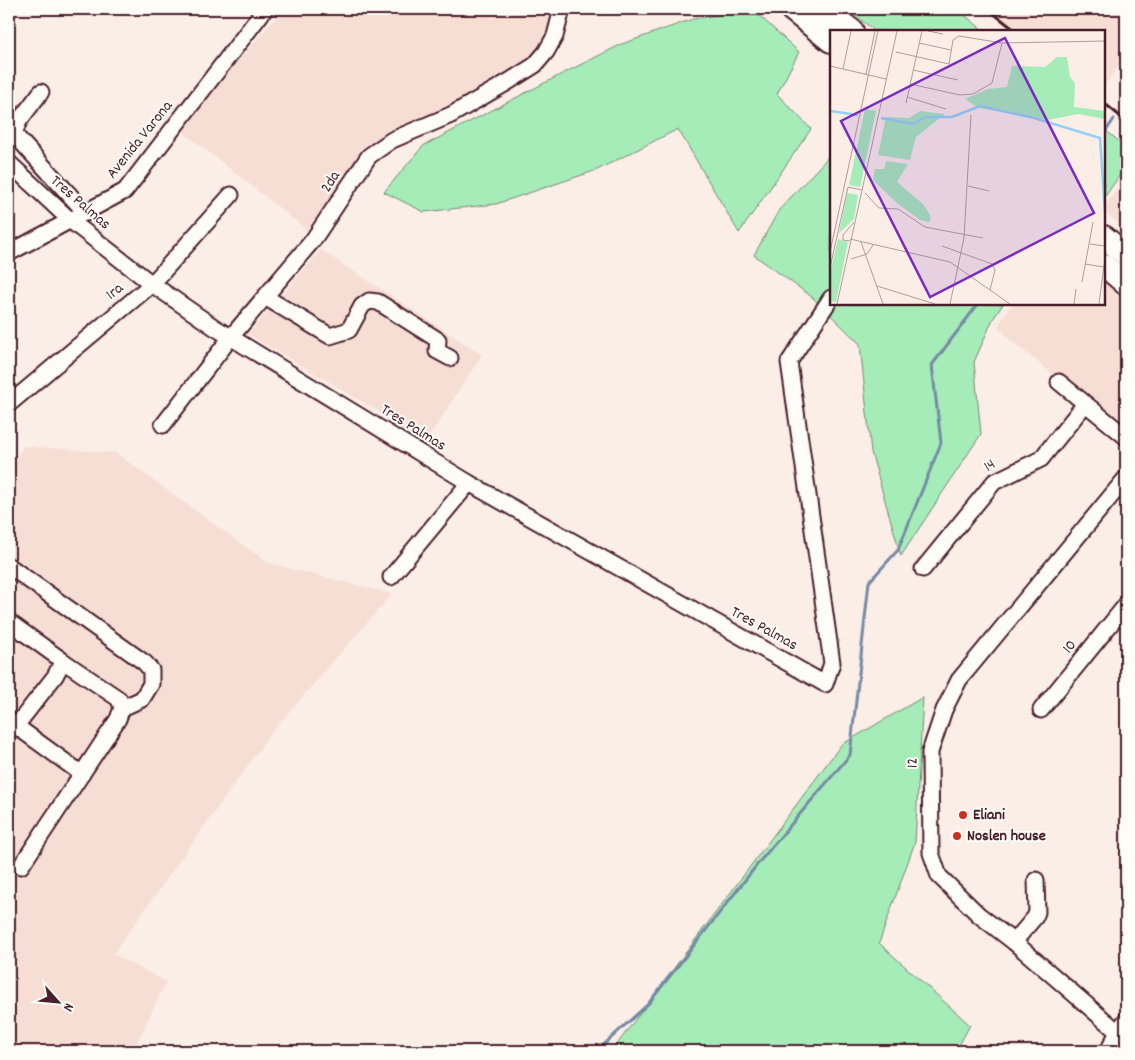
<svg xmlns="http://www.w3.org/2000/svg" width="1135" height="1060" font-family="Dekko,sans-serif">
	<rect width="100%" height="100%" fill="#faeee7"/>
	<filter id="ink" filterUnits="userSpaceOnUse"><feTurbulence type="fractalNoise" baseFrequency=".02" numOctaves="2"/><feDisplacementMap in="SourceGraphic" scale="10" xChannelSelector="R" yChannelSelector="G"/><feConvolveMatrix kernelMatrix="1 2 1 2 8 2 1 2 1" color-interpolation-filters="sRGB"/></filter>
	<g filter="url(#ink)">
		<g fill="#f7ded4">
			<path d="M 284,9 L 562,9 L 537,52 L 445,115 L 365,150 L 311,233 L 178,128 Z"/>
			<path d="M 989,9 L 1126,9 L 1126,56 L 1104,86 L 1104,31 L 1016,31 Z"/>
			<path d="M 1126,177 L 1126,230 L 1104,211 L 1104,207 Z"/>
			<path d="M 321,250 L 482,355 L 427,440 L 248,334 Z"/>
			<path d="M 1104,280 L 1126,299 L 1126,433 L 1009,339 L 998,326 L 1012,304 L 1104,304 Z"/>
			<path d="M 24,446 L 116,453 L 268,563 L 392,594 L 271,733 L 113,954 L 166,982 L 133,1051 L 9,1051 L 9,466 Z"/>
		</g>
		<g fill="#a5ecb9" stroke="#788672">
			<path d="M 752,9 L 799,52 L 777,94 L 811,129 L 739,233 L 678,129 L 597,170 L 496,204 L 424,212 L 384,192 L 423,146 L 560,75 L 622,44 L 693,19 Z"/>
			<path d="M 847,9 L 957,9 L 984,31 L 875,31 Z"/>
			<path d="M 1104,129 L 1126,147 L 1126,166 L 1104,198 Z"/>
			<path d="M 831,154 L 831,304 L 1003,304 L 993,319 L 974,362 L 981,434 L 901,556 L 871,452 L 860,344 L 812,297 L 754,255 L 779,210 Z"/>
			<path d="M 923,697 L 915,842 L 879,943 L 970,1025 L 956,1051 L 612,1051 L 841,745 Z"/>
		</g>
		<g fill="none" stroke-linecap="round" stroke-linejoin="round">
			<g stroke="#768aa4" stroke-width="3">
				<path d="M 1125,104 L 1126,102"/>
				<path d="M 1104,134 L 1114,119"/>
				<path d="M 597,1051 L 648,1004 L 760,861 L 850,755 L 869,582 L 898,550 L 941,443 L 932,365 L 978,304"/>
			</g>
			<defs>
				<g id="minor">
					<path d="M 41,92 L 19,121 L 14,134 L 86,213"/>
					<path d="M 9,163 L 71,221 L 152,284 L 214,327 L 469,483 L 825,684 L 832,663 L 789,362 L 831,298"/>
					<path d="M 9,253 L 125,191 L 265,9"/>
					<path d="M 265,297 L 330,336 L 349,330 L 362,306 L 369,301 L 378,302 L 438,340 L 437,351 L 450,358"/>
					<path d="M 1059,382 L 1126,437"/>
					<path d="M 9,404 L 152,284 L 231,195"/>
					<path d="M 163,425 L 231,337 L 313,240 L 369,156 L 392,140 L 451,115 L 508,82 L 535,65 L 546,52 L 555,36 L 562,9"/>
					<path d="M 9,566 L 145,663 L 151,670 L 151,684 L 142,699 L 122,708"/>
					<path d="M 923,569 L 994,482 L 1041,459 L 1085,404"/>
					<path d="M 391,577 L 469,483"/>
					<path d="M 9,622 L 63,661 L 55,676 L 16,726 L 9,721"/>
					<path d="M 1041,710 L 1126,605"/>
					<path d="M 16,726 L 82,774"/>
					<path d="M 21,866 L 118,719 L 122,708 L 119,699 L 63,661"/>
					<path d="M 1014,942 L 1035,917 L 1037,912 L 1036,880"/>
					<path d="M 1118,1032 L 1014,942 L 979,915 L 939,876 L 931,853 L 930,752 L 944,710 L 959,680 L 1126,478"/>
					<path d="M 1108,1051 L 1118,1032 L 1126,1020"/>
				</g>
				<g id="highway">
					<path d="M 791,9 L 831,41"/>
					<path d="M 824,9 L 852,31"/>
					<path d="M 1104,237 L 1126,255"/>
					<path d="M 1104,265 L 1126,284"/>
				</g>
			</defs>
			<use href="#minor" stroke="#4a1f2b" stroke-width="19"/>
			<use href="#highway" stroke="#4a1f2b" stroke-width="26"/>
			<use href="#minor" stroke="#fdfcf7" stroke-width="15"/>
			<use href="#highway" stroke="#fdfcf7" stroke-width="22"/>
			<g stroke="#4a1f2b" stroke-width="3">
				<path d="M 988,9 L 1016,31"/>
				<path d="M 1104,103 L 1126,121"/>
			</g>
		</g>
	</g>
	<g fill="#c8321e" stroke="#fdfcf7" stroke-width="2">
		<circle cx="963" cy="815" r="5"/>
		<circle cx="957" cy="836" r="5"/>
	</g>
	<g text-anchor="middle" dominant-baseline="central" stroke-width="4" stroke-linejoin="round" paint-order="stroke">
		<g font-size="16" fill="#4a1f2b" stroke="#fdfcf7">
			<text transform="translate(140 140) rotate(-51)">Avenida Varona</text>
			<text transform="translate(331 182) rotate(-57)">2da</text>
			<text transform="translate(80 203) rotate(41)">Tres Palmas</text>
			<text transform="translate(115 292) rotate(-40)">1ra</text>
			<text transform="translate(413 428) rotate(32)">Tres Palmas</text>
			<text transform="translate(990 466) rotate(-33)">14</text>
			<text transform="translate(764 629) rotate(29)">Tres Palmas</text>
			<text transform="translate(1070 647) rotate(-51)">10</text>
			<text transform="translate(913 763) rotate(-89)">12</text>
		</g>
		<g font-size="16" font-weight="bold" fill="#4a1f2b" stroke="#fdfcf7" text-anchor="start">
			<text x="973" y="815">Eliani</text>
			<text x="967" y="836">Noslen house</text>
		</g>
	</g>
	<g transform="translate(830 30)">
		<rect width="275" height="275" fill="#faeee7"/>
		<path d="M 227,27 L 237,27 L 240,47 L 245,53 L 244,77 L 275,81 L 275,89 L 248,84 L 218,90 L 149,78 L 135,69 L 158,59 L 177,57 L 182,36 L 215,37 ZM 35,79 L 46,81 L 30,157 L 19,155 ZM 90,81 L 115,84 L 86,107 L 80,130 L 48,125 L 56,87 L 79,88 ZM 56,131 L 78,134 L 67,152 L 93,174 L 100,185 L 100,192 L 90,190 L 68,174 L 43,150 L 45,139 L 54,139 ZM 17,163 L 28,165 L 24,189 L 9,203 ZM 8,209 L 18,212 L 6,272 L 0,271 L 0,243 Z" fill="#a5ecb9"/>
		<path fill="none" stroke="#93d2f4" stroke-width="2.5" d="M 0,81 L 28,85M 51,88 L 83,94 L 95,87 L 122,87 L 150,76 L 204,88 L 270,108 L 275,183"/>
		<path fill="none" stroke="#b49b9c" stroke-width="1" d="M 98,1 L 113,4M 89,13 L 121,20M 66,22 L 119,34 L 123,10 L 129,6 L 172,13 L 275,11M 0,36 L 56,49M 13,39 L 21,1M 83,40 L 128,50M 36,44 L 45,1M 80,54 L 130,65 L 143,64 L 162,53 L 172,13M 77,67 L 116,79M 76,73 L 92,1M 138,156 L 159,161M 35,163 L 49,178 L 68,179 L 95,197 L 153,208M 20,209 L 120,232 L 180,274M 20,211 L 13,210 L 13,205 L 24,192M 31,212 L 53,274M 260,214 L 275,216M 112,216 L 162,234 L 165,240 L 160,260M 0,222 L 48,1M 21,229 L 37,224 L 43,215M 255,234 L 274,237M 0,238 L 18,157 L 32,160M 252,252 L 263,192M 47,256 L 105,274M 7,274 L 67,1M 120,274 L 134,208 L 141,85M 244,274 L 246,259M 269,274 L 275,228"/>
		<path fill="#7b2cbf" fill-opacity="0.15" stroke="#7b2cbf" stroke-width="2.5" d="M 175,8 L 264,183 L 100,267 L 11,91 Z"/>
		<rect width="275" height="275" fill="none" stroke="#4a1f2b" stroke-width="2.5"/>
	</g>
	<rect width="1135" height="1060" fill="none" stroke="#fdfcf7" stroke-width="30"/>
	<rect x="15" y="15" width="1105" height="1030" fill="none" stroke="#4a1f2b" stroke-width="2" filter="url(#ink)"/>
	<g transform="translate(58 1002) rotate(117)" stroke="#fdfcf7" stroke-width="4" paint-order="stroke">
	<path d="M0-4L9 19L0 12L-9 19Z" fill="#4a1f2b"/>
	<text y="-8" font-size="14" font-weight="bold" text-anchor="middle" fill="#4a1f2b">N</text>
	</g>
</svg>
